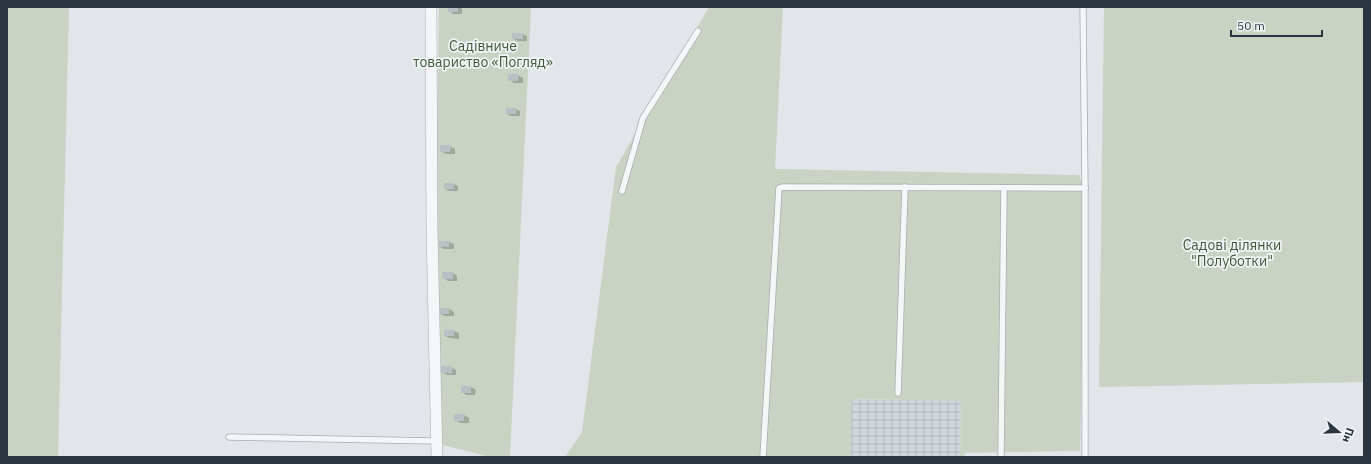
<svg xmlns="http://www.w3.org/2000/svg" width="1371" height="464" font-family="'IBM Plex Sans',sans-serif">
	<defs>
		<pattern id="industrial-grid" width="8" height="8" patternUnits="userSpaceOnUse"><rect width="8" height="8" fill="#d0d5db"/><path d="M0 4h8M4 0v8" fill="none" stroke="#b3b7bd"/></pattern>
	</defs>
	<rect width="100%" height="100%" fill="#e2e5e9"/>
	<path fill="url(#industrial-grid)" d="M 851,399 L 961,401 L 960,457 L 850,457 Z"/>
	<g fill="#c9d2c3">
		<path d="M 7,7 L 69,7 L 58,457 L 7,457 Z"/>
		<path d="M 439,7 L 531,7 L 510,457 L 490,457 L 439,444 L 435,263 Z"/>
		<path d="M 709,7 L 783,7 L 775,169 L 1079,175 L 1085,191 L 1080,451 L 965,453 L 965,457 L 960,457 L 961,401 L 852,399 L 850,457 L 565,457 L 582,432 L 616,167 Z"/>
		<path d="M 1104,7 L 1364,7 L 1364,382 L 1099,387 Z"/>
	</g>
	<g fill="#0003">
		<path d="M 449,7 L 460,7 L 462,9 L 462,14 L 453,14 L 449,11 Z"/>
		<path d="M 522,34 L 527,36 L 527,41 L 518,41 L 513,39 Z"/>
		<path d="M 518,75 L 523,78 L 523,83 L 514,83 L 509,80 Z"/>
		<path d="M 516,109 L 520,111 L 520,116 L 511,116 L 507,114 Z"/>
		<path d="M 450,146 L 455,149 L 455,154 L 446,154 L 441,151 Z"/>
		<path d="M 454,184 L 458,186 L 458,191 L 449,191 L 445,189 Z"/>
		<path d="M 440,242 L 449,242 L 454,244 L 454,249 L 444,249 L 440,247 Z"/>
		<path d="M 453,273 L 457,276 L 457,281 L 448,281 L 444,278 Z"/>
		<path d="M 440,309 L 449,309 L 454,312 L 454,316 L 445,316 L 440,314 Z"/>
		<path d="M 445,331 L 454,331 L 459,333 L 459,339 L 450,338 L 445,336 Z"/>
		<path d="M 451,367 L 456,370 L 456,375 L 447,375 L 442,372 Z"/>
		<path d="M 462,387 L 471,387 L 476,390 L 475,395 L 466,395 L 462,392 Z"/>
		<path d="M 455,415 L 464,415 L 469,418 L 469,423 L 460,423 L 455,420 Z"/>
	</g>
	<g fill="#b9bfc5">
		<rect x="448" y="7" width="10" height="5"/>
		<rect x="512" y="33" width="11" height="6"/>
		<path d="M 508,74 L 519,74 L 518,81 L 508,81 Z"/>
		<rect x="506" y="108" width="10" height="6"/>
		<path d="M 440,145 L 451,145 L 450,152 L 440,152 Z"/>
		<rect x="444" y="183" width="10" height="6"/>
		<rect x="439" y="241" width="10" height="6"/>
		<path d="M 442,272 L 453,272 L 453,279 L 443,279 Z"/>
		<rect x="439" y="308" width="10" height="6"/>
		<rect x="444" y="330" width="10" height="6"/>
		<rect x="441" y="366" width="11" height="7"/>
		<rect x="461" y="386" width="10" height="7"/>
		<rect x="454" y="414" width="10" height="7"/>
	</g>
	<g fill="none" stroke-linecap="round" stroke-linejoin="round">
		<defs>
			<g id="lane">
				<path d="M 1083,7 L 1085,188 L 1085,457"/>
				<path d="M 622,191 L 643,118 L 698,31"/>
				<path d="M 898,393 L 905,187"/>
				<path d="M 229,437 L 435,441"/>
				<path d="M 763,457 L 779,188 L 782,187 L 1085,188"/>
				<path d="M 1001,457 L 1004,188"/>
			</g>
			<path id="street" d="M 431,7 L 432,231 L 437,457"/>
		</defs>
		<use href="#lane" stroke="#a7adb3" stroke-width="7"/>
		<use href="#street" stroke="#a7adb3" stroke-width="12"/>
		<use href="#lane" stroke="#f4f6f7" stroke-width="5.5"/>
		<use href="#street" stroke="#f4f6f7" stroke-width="11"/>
	</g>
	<g text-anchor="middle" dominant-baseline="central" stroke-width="3.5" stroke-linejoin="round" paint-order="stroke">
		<g font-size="14" fill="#435a3a" stroke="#f1f4f6">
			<text x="483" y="46">Садівниче<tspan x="483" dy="16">товариство «Погляд»</tspan></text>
			<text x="1232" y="245">Садові ділянки<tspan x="1232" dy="16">"Полуботки"</tspan></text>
		</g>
	</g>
	<rect width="1371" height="464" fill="none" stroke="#2b353f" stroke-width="16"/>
	<g transform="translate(1339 432) rotate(109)" stroke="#f1f4f6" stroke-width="3" paint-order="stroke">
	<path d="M0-3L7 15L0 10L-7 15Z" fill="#2b353f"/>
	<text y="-6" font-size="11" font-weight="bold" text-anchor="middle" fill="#2b353f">Пн</text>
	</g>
	<path d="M1231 30v6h91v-6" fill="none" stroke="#2b353f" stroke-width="2"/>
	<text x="1237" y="30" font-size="12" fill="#2b353f" stroke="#f1f4f6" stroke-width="3" paint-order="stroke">50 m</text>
</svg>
